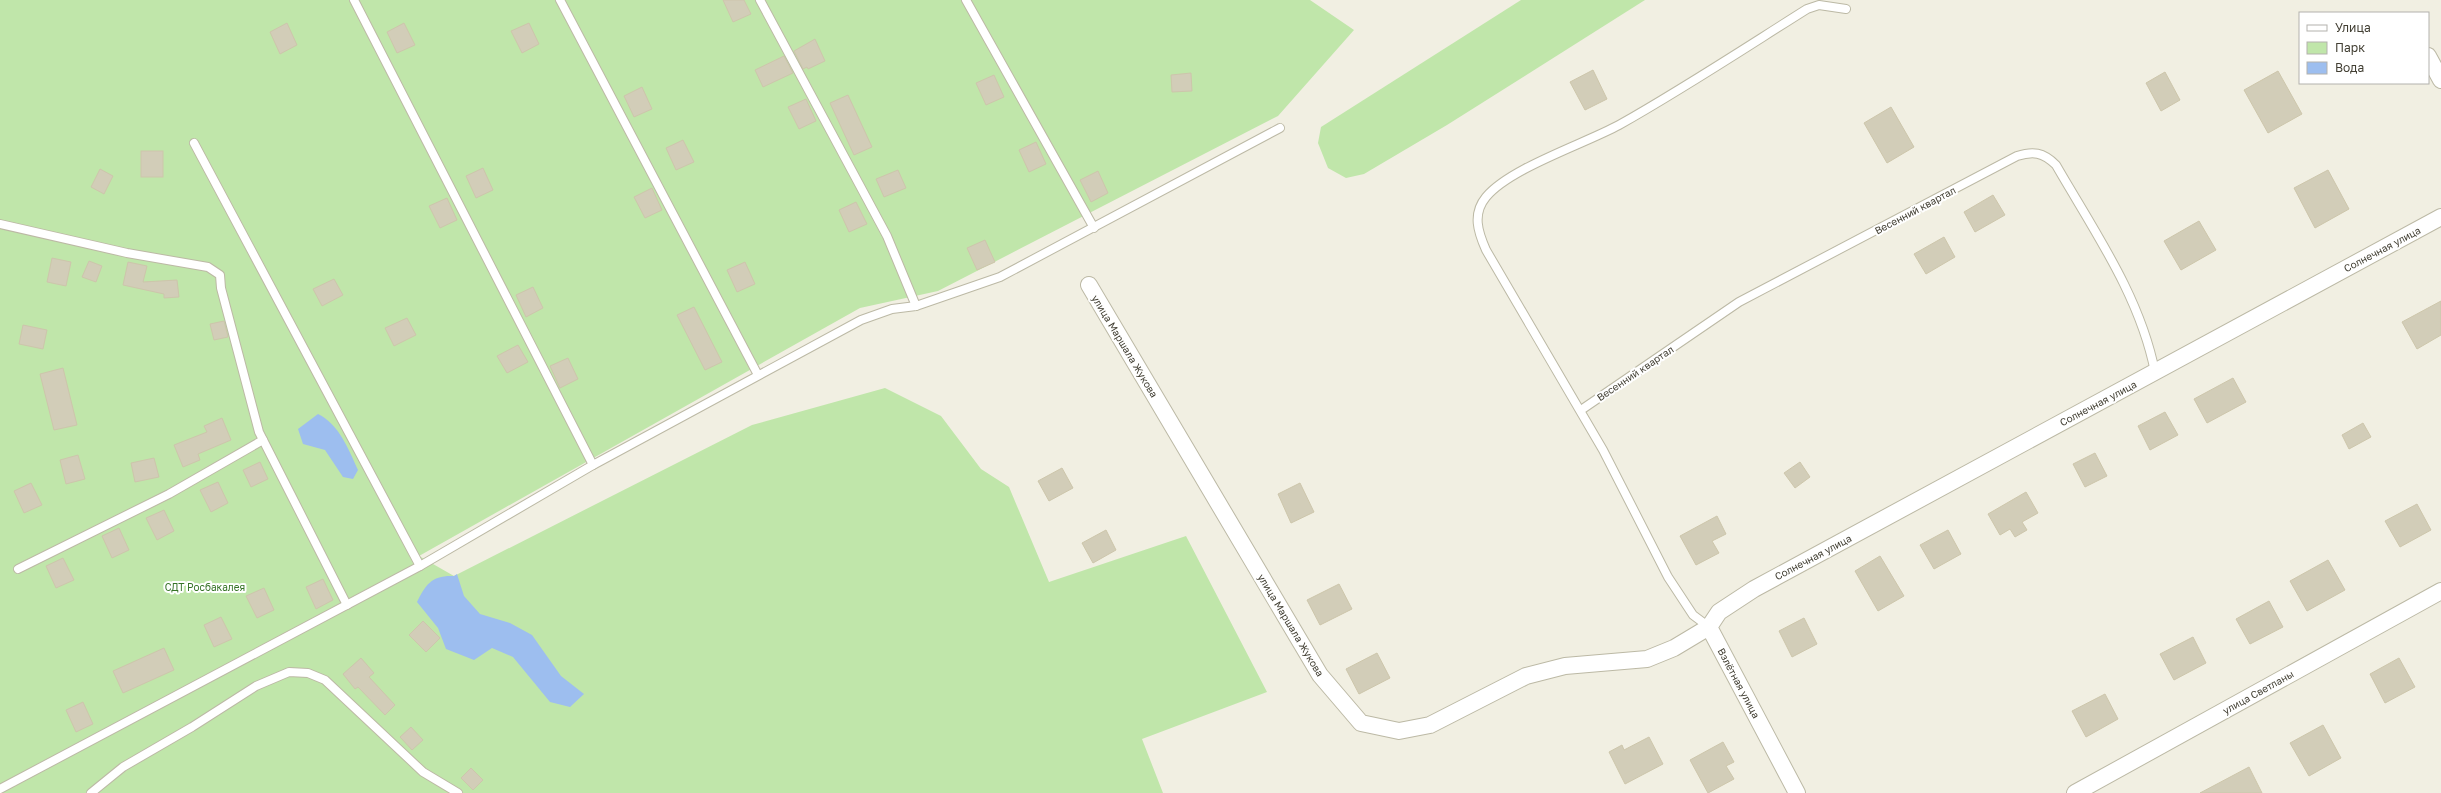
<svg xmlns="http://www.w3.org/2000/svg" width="2441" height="793" font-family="'Golos Text',sans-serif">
	<rect width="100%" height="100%" fill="#f1efe2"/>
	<g fill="#c0e6aa">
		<path d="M 0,0 L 1310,0 L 1354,30 L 1278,116 L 938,291 L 860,308 L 419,556 L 454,576 L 752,425 L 885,388 L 941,416 L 981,469 L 1009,487 L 1049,582 L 1186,536 L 1267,692 L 1142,739 L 1163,793 L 0,793 Z"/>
		<path d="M 1521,0 L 1645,0 L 1447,125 L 1364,174 L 1346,178 L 1328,168 L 1318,143 L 1321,127 Z"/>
	</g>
	<g fill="#9dbeef">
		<path d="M 318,414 C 339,424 349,450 358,470 L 353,479 L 343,477 L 325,450 L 303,444 L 298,429 Z"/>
		<path d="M 457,574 L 464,596 L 480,614 L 510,623 L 532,635 L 561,676 L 584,694 L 570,707 L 550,702 L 513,657 L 492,648 L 474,660 L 446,649 L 438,628 L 417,602 C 426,584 432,575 454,576 Z"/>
	</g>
	<g fill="#d2cdb8" stroke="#cdc6ab">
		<path d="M 723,0 L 744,0 L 751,14 L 733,22 Z"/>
		<path d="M 287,23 L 297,45 L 280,54 L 270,32 Z"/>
		<path d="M 404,23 L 415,45 L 397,53 L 387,32 Z"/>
		<path d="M 529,23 L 539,44 L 522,53 L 511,31 Z"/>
		<path d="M 815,39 L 825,61 L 808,69 L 807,67 L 803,69 L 794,51 Z"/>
		<path d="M 784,56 L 793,73 L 763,87 L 755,70 Z"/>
		<path d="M 1593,70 L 1607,99 L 1585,110 L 1570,82 Z"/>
		<path d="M 2278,71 L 2302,114 L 2268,133 L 2244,90 Z"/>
		<path d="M 2165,72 L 2180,100 L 2161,111 L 2146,83 Z"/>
		<path d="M 1191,73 L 1192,91 L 1172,92 L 1171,75 Z"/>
		<path d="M 994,75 L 1004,97 L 986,105 L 976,83 Z"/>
		<path d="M 642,87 L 652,109 L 634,117 L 624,96 Z"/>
		<path d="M 848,95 L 872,147 L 854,155 L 830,103 Z"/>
		<path d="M 806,99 L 816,121 L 799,129 L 788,107 Z"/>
		<path d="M 1891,107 L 1914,147 L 1887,163 L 1864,123 Z"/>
		<path d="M 683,140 L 694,162 L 676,170 L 666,148 Z"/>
		<path d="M 1036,142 L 1046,164 L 1029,172 L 1019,150 Z"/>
		<rect x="141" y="151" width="22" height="26"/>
		<path d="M 483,168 L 493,190 L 476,198 L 466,176 Z"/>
		<path d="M 100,169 L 113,176 L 104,194 L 91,187 Z"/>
		<path d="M 898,170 L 906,188 L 884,197 L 876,179 Z"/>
		<path d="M 2328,170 L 2349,209 L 2315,228 L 2294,188 Z"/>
		<path d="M 1098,171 L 1108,193 L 1091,202 L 1080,180 Z"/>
		<path d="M 652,188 L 662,210 L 645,218 L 634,197 Z"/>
		<path d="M 1993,195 L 2005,215 L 1975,232 L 1964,212 Z"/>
		<path d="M 447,198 L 457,220 L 440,228 L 429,206 Z"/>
		<path d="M 856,202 L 867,224 L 849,232 L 839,210 Z"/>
		<path d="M 2199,221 L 2216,250 L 2181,270 L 2164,241 Z"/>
		<path d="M 1944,237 L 1955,257 L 1926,274 L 1914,254 Z"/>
		<path d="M 985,240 L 995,262 L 977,270 L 967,248 Z"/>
		<path d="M 52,258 L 71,262 L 66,286 L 47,282 Z"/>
		<path d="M 89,261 L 102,266 L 96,282 L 82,277 Z"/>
		<path d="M 128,262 L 147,266 L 143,282 L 177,280 L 179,297 L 164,298 L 164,294 L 123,285 Z"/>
		<path d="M 745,262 L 755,284 L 737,292 L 727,270 Z"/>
		<path d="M 334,279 L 343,295 L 322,306 L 313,289 Z"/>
		<path d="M 533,287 L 543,308 L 526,317 L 516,295 Z"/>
		<path d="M 2441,301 L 2441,335 L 2417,349 L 2402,322 Z"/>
		<path d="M 694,307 L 722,362 L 705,370 L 677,315 Z"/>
		<path d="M 407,318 L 416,335 L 394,346 L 385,328 Z"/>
		<path d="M 224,321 L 228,337 L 214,340 L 210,324 Z"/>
		<path d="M 23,325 L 47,330 L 43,349 L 19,344 Z"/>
		<path d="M 518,345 L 528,362 L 507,373 L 497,356 Z"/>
		<path d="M 568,358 L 578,379 L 560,388 L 550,366 Z"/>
		<path d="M 63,368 L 77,425 L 54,430 L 40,374 Z"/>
		<path d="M 2233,378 L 2246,402 L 2207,423 L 2194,399 Z"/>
		<path d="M 2165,412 L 2178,435 L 2150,450 L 2138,426 Z"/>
		<path d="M 222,418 L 231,440 L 198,454 L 200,460 L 183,467 L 174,445 L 207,432 L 204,426 Z"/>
		<path d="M 2363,423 L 2371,437 L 2349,449 L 2342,435 Z"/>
		<path d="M 2095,453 L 2107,476 L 2085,487 L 2073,464 Z"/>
		<path d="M 78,455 L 85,479 L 66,484 L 60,460 Z"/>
		<path d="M 154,458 L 159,477 L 135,482 L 131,463 Z"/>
		<path d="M 260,462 L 268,479 L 251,487 L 243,470 Z"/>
		<path d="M 1800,462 L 1810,477 L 1795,488 L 1784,473 Z"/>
		<path d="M 1062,468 L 1073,488 L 1049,501 L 1038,481 Z"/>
		<path d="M 218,482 L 228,503 L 211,512 L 200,490 Z"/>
		<path d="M 31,483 L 42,505 L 24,513 L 14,491 Z"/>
		<path d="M 1300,483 L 1314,512 L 1291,523 L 1278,494 Z"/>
		<path d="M 2026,492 L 2038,513 L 2022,522 L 2027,530 L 2015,537 L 2010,529 L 2000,535 L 1988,514 Z"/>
		<path d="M 2417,504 L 2431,530 L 2400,547 L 2385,521 Z"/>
		<path d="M 164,510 L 174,531 L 157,540 L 146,518 Z"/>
		<path d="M 1717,516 L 1726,534 L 1712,541 L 1719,553 L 1696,565 L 1680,536 Z"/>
		<path d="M 119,528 L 129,550 L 112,558 L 102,536 Z"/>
		<path d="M 1106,530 L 1116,550 L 1093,563 L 1082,543 Z"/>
		<path d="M 1948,530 L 1961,554 L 1934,569 L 1920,545 Z"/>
		<path d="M 1880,556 L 1904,596 L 1878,611 L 1855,571 Z"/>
		<path d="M 63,558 L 74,580 L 56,588 L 46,566 Z"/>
		<path d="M 2328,560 L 2345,590 L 2307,611 L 2290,581 Z"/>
		<path d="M 323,579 L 333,600 L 316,609 L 306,587 Z"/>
		<path d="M 1339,584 L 1352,609 L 1320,625 L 1307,600 Z"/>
		<path d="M 264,588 L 274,610 L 257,618 L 246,596 Z"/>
		<path d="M 2269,601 L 2283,627 L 2250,644 L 2236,619 Z"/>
		<path d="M 221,617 L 232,639 L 214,647 L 204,625 Z"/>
		<path d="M 1804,618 L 1817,644 L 1792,657 L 1779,631 Z"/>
		<path d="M 423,621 L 440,638 L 426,652 L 409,635 Z"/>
		<path d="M 2193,637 L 2206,663 L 2174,680 L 2160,654 Z"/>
		<path d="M 164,648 L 174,670 L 123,693 L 113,671 Z"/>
		<path d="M 1377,653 L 1390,678 L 1359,694 L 1346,669 Z"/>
		<path d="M 361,658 L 374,673 L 369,677 L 395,705 L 385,715 L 358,687 L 355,689 L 343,674 Z"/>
		<path d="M 2399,658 L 2415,687 L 2385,703 L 2370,674 Z"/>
		<path d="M 2105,694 L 2118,719 L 2086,737 L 2072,711 Z"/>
		<path d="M 83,702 L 93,724 L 76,732 L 66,710 Z"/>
		<path d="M 2323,725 L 2341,758 L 2309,776 L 2290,743 Z"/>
		<path d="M 411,727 L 423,740 L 412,750 L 400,737 Z"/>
		<path d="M 1649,737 L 1663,764 L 1625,784 L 1609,752 L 1622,745 L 1624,750 Z"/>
		<path d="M 1723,742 L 1734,762 L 1726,766 L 1734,779 L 1708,793 L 1690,760 Z"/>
		<path d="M 2249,767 L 2262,793 L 2200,793 Z"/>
		<path d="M 471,768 L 483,780 L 473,790 L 461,778 Z"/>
	</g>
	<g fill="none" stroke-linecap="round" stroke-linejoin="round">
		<defs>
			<g id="lane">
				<path d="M 354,0 L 593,465"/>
				<path d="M 560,0 L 758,375"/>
				<path d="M 760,0 L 887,236 L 916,306"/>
				<path d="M 966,0 L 1094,228"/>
				<path d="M 194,143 L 420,566"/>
				<path d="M 0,224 L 127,253 L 208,267 L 220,275 L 221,288 L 259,432 L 347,605"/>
				<path d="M 1581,410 L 1739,302 L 2017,156 C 2033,151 2043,152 2056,165 C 2094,231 2140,296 2155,372"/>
				<path d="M 18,569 L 169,494 L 263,440"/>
				<path d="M 1709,627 L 1693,615 L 1668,577 L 1603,450 L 1486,250 C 1478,232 1472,214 1486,197 C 1510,168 1584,144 1619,125 C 1683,89 1745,48 1807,9 L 1819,5 L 1846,9"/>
				<path d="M 0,789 L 420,566 L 593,465 L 861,320 L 892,309 L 916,306 L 1000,277 L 1280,128"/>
				<path d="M 91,793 L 123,767 L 192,727 L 256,686 L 289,672 L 308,673 L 325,680 L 423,772 L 458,793"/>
			</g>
			<g id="street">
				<path d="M 2428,56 L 2441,80"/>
				<path d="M 1089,285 L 1320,675 L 1361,723 L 1399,731 L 1430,725 L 1526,676 L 1565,666 L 1647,659 L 1674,648 L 1709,627"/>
				<path d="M 1797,793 L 1709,627 L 1719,612 L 1754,589 L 2441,217"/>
				<path d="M 2075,793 L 2441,591"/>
			</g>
		</defs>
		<use href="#lane" stroke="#bcb9a5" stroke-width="10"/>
		<use href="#street" stroke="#bcb9a5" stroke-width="18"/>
		<use href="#lane" stroke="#fff" stroke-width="8"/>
		<use href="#street" stroke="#fff" stroke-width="16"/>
	</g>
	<g text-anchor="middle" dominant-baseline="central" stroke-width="4" stroke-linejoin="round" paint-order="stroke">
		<g font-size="10" fill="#423f33" stroke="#fff">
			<text transform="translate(1915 210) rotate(-28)">Весенний квартал</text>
			<text transform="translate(2382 249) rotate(-28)">Солнечная улица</text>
			<text transform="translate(1125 346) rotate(59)">улица Маршала Жукова</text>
			<text transform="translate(1635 373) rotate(-34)">Весенний квартал</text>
			<text transform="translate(2098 403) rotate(-28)">Солнечная улица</text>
			<text transform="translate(1813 557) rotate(-28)">Солнечная улица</text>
			<text transform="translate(1291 625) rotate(59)">улица Маршала Жукова</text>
			<text transform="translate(1739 683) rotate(62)">Взлётная улица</text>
			<text transform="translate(2258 692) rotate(-29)">улица Светланы</text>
		</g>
		<g font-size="10" fill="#367327" stroke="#fff">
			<text x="205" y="587">СДТ Росбакалея</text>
		</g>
	</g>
	<rect x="2299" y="12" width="130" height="72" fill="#ffffff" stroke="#b3b2ad"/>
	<rect x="2307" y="25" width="20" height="6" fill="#ffffff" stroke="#b3b2ad"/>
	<text x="2335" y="32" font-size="12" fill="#423f33">Улица</text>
	<rect x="2307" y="42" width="20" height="12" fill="#c0e6aa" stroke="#b3b2ad"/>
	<text x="2335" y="52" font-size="12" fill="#423f33">Парк</text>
	<rect x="2307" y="62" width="20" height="12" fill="#9dbeef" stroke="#b3b2ad"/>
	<text x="2335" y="72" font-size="12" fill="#423f33">Вода</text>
</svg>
